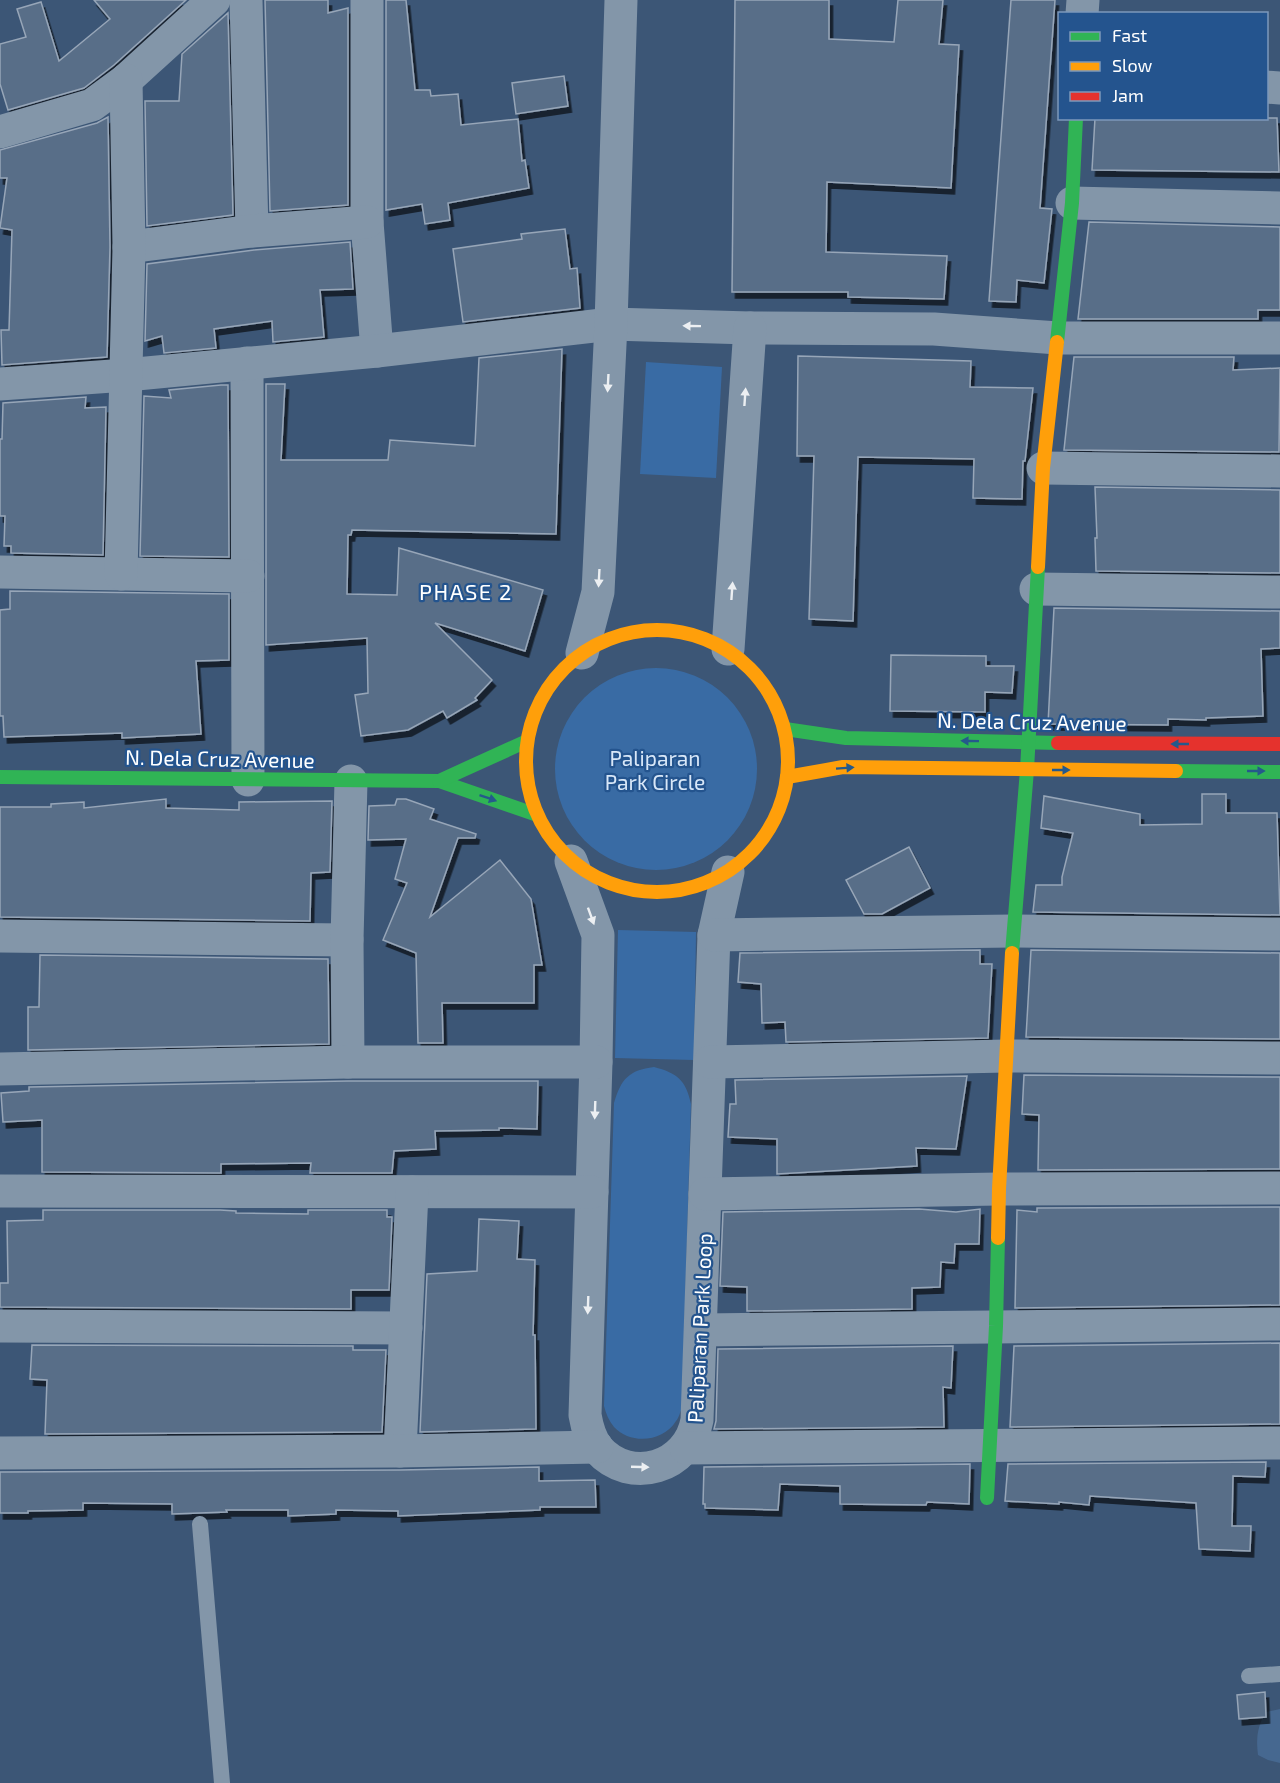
<svg xmlns="http://www.w3.org/2000/svg" width="1280" height="1783" font-family="'Exo 2',sans-serif">
	<defs>
		<filter id="shadow"><feDropShadow dx="3.5" dy="6" stdDeviation="0" flood-color="#0009"/></filter>
	</defs>
	<rect width="100%" height="100%" fill="#3c5676"/>
	<g fill="#396ba4">
		<path d="M 646,362 L 722,367 L 716,478 L 640,474 Z"/>
		<circle cx="656" cy="769" r="101"/>
		<path d="M 618,930 L 696,932 L 694,1060 L 615,1058 Z"/>
		<path d="M 654,1067 C 677,1073 686,1080 691,1104 L 682,1408 C 680,1412 679,1418 676,1421 C 663,1442 631,1445 614,1427 C 609,1421 606,1414 604,1406 L 614,1103 C 621,1079 629,1070 654,1067 Z"/>
	</g>
	<path fill="#466890" d="M 1280,1709 L 1280,1763 L 1268,1760 L 1258,1755 C 1256,1738 1257,1727 1266,1712 Z"/>
	<g fill="#596e88" stroke="#97a6b8" stroke-width="1.5" filter="url(#shadow)">
		<path d="M 94,0 L 186,0 L 114,65 L 84,88 L 8,110 L 0,84 L 0,44 L 26,37 L 17,9 L 41,2 L 59,61 L 110,19 Z"/>
		<path d="M 265,0 L 328,0 L 328,13 L 348,8 L 348,205 L 270,211 Z"/>
		<path d="M 386,0 L 406,0 L 415,90 L 430,90 L 431,96 L 458,94 L 461,125 L 518,119 L 522,161 L 525,160 L 529,188 L 448,203 L 450,220 L 425,224 L 422,204 L 386,210 Z"/>
		<path d="M 735,0 L 829,0 L 829,39 L 894,42 L 898,0 L 943,0 L 939,44 L 959,45 L 951,188 L 827,182 L 826,252 L 947,256 L 944,299 L 848,297 L 848,292 L 732,292 Z"/>
		<path d="M 1011,0 L 1055,0 L 1040,208 L 1052,209 L 1044,283 L 1017,280 L 1016,302 L 989,301 Z"/>
		<path d="M 228,13 L 233,215 L 147,226 L 145,101 L 179,101 L 182,54 Z"/>
		<path d="M 564,76 L 568,106 L 516,114 L 512,83 Z"/>
		<path d="M 108,117 L 110,247 L 107,357 L 2,365 L 1,330 L 9,330 L 12,230 L 0,228 L 7,178 L 0,178 L 0,150 L 97,123 Z"/>
		<path d="M 1095,118 L 1277,118 L 1279,172 L 1092,170 Z"/>
		<path d="M 1089,222 L 1280,227 L 1280,310 L 1258,310 L 1258,319 L 1078,319 Z"/>
		<path d="M 565,229 L 570,269 L 577,268 L 580,308 L 463,322 L 453,249 L 522,239 L 521,234 Z"/>
		<path d="M 350,242 L 353,289 L 320,290 L 324,337 L 273,342 L 272,321 L 214,329 L 216,348 L 164,353 L 162,336 L 145,341 L 147,264 L 254,250 Z"/>
		<path d="M 562,349 L 556,534 L 352,530 L 351,535 L 348,535 L 347,594 L 397,595 L 399,548 L 543,590 L 525,651 L 435,623 L 492,680 L 475,698 L 477,700 L 447,718 L 443,711 L 408,730 L 361,736 L 355,695 L 368,693 L 367,638 L 266,645 L 266,384 L 285,384 L 281,460 L 388,460 L 390,440 L 475,446 L 479,358 Z"/>
		<path d="M 798,356 L 971,361 L 970,387 L 1033,388 L 1025,461 L 1023,461 L 1022,499 L 973,498 L 974,459 L 858,457 L 853,621 L 809,619 L 814,456 L 797,456 Z"/>
		<path d="M 1074,357 L 1234,357 L 1233,370 L 1280,368 L 1279,452 L 1064,450 Z"/>
		<path d="M 221,385 L 228,385 L 229,557 L 140,556 L 144,396 L 171,398 L 169,390 Z"/>
		<path d="M 86,397 L 85,408 L 106,407 L 103,555 L 11,553 L 11,546 L 4,546 L 5,516 L 0,516 L 0,439 L 2,439 L 3,403 Z"/>
		<path d="M 1095,487 L 1280,490 L 1280,573 L 1096,571 L 1095,538 L 1097,538 Z"/>
		<path d="M 10,591 L 229,594 L 229,660 L 196,661 L 201,734 L 122,738 L 122,733 L 4,737 L 3,716 L 0,716 L 0,610 L 10,609 Z"/>
		<path d="M 1054,608 L 1280,611 L 1280,648 L 1261,649 L 1263,716 L 1206,718 L 1206,720 L 1168,719 L 1168,725 L 1048,724 Z"/>
		<path d="M 891,655 L 986,656 L 986,666 L 1014,666 L 1012,693 L 985,692 L 985,712 L 890,711 Z"/>
		<path d="M 1202,794 L 1226,794 L 1226,813 L 1277,813 L 1280,915 L 1033,912 L 1036,885 L 1062,885 L 1062,877 L 1073,833 L 1041,828 L 1044,796 L 1140,814 L 1140,825 L 1202,824 Z"/>
		<path d="M 166,799 L 166,808 L 239,810 L 239,802 L 332,801 L 330,872 L 311,873 L 310,921 L 0,917 L 0,807 L 51,807 L 51,804 L 84,802 L 84,808 Z"/>
		<path d="M 397,799 L 406,799 L 434,809 L 430,819 L 476,834 L 475,838 L 458,838 L 430,917 L 500,860 L 531,899 L 542,965 L 534,965 L 534,1003 L 442,1003 L 443,1043 L 418,1043 L 416,953 L 383,940 L 407,883 L 395,879 L 406,839 L 368,840 L 369,806 L 395,805 Z"/>
		<path d="M 909,847 L 930,888 L 882,914 L 864,914 L 846,880 Z"/>
		<path d="M 980,950 L 980,964 L 992,964 L 988,1038 L 786,1042 L 785,1022 L 762,1023 L 761,984 L 738,982 L 740,953 Z"/>
		<path d="M 1031,950 L 1280,953 L 1280,1039 L 1026,1037 Z"/>
		<path d="M 40,955 L 328,959 L 329,1044 L 28,1050 L 28,1007 L 39,1007 Z"/>
		<path d="M 1024,1075 L 1280,1077 L 1280,1169 L 1038,1170 L 1039,1115 L 1022,1114 Z"/>
		<path d="M 967,1076 L 956,1149 L 916,1148 L 917,1166 L 777,1174 L 777,1139 L 728,1137 L 730,1104 L 736,1104 L 735,1080 Z"/>
		<path d="M 348,1081 L 538,1081 L 537,1129 L 499,1128 L 499,1130 L 435,1131 L 436,1149 L 394,1151 L 392,1173 L 310,1173 L 311,1163 L 221,1164 L 221,1173 L 42,1172 L 42,1120 L 3,1122 L 1,1093 L 29,1091 L 29,1087 Z"/>
		<path d="M 1280,1207 L 1280,1305 L 1015,1308 L 1017,1210 L 1037,1212 L 1037,1208 Z"/>
		<path d="M 919,1209 L 956,1212 L 980,1209 L 979,1244 L 955,1244 L 954,1263 L 941,1262 L 940,1287 L 912,1288 L 912,1309 L 747,1311 L 747,1287 L 720,1286 L 723,1212 Z"/>
		<path d="M 43,1210 L 220,1210 L 236,1211 L 236,1213 L 308,1214 L 308,1210 L 387,1210 L 387,1217 L 392,1217 L 389,1290 L 351,1290 L 351,1309 L 0,1307 L 0,1283 L 8,1283 L 7,1221 L 43,1220 Z"/>
		<path d="M 479,1219 L 519,1221 L 517,1259 L 535,1260 L 533,1335 L 535,1335 L 536,1429 L 420,1432 L 427,1274 L 477,1271 Z"/>
		<path d="M 1280,1343 L 1280,1424 L 1010,1427 L 1014,1346 Z"/>
		<path d="M 32,1345 L 353,1346 L 353,1350 L 386,1350 L 382,1432 L 45,1434 L 47,1380 L 30,1379 Z"/>
		<path d="M 953,1346 L 951,1388 L 943,1387 L 944,1427 L 714,1429 L 716,1421 L 718,1349 Z"/>
		<path d="M 1266,1462 L 1265,1477 L 1233,1476 L 1232,1526 L 1251,1526 L 1250,1551 L 1199,1549 L 1196,1503 L 1090,1496 L 1089,1505 L 1059,1502 L 1059,1504 L 1005,1501 L 1008,1464 Z"/>
		<path d="M 970,1464 L 969,1504 L 927,1502 L 926,1505 L 840,1504 L 840,1486 L 780,1484 L 778,1510 L 705,1508 L 705,1504 L 703,1504 L 704,1467 Z"/>
		<path d="M 539,1467 L 539,1481 L 595,1480 L 596,1507 L 540,1507 L 540,1510 L 398,1516 L 398,1511 L 336,1510 L 336,1514 L 288,1516 L 288,1510 L 226,1510 L 227,1512 L 172,1514 L 172,1504 L 83,1503 L 83,1510 L 28,1511 L 28,1513 L 0,1513 L 0,1472 L 400,1470 Z"/>
		<path d="M 1265,1692 L 1266,1717 L 1239,1719 L 1237,1695 Z"/>
	</g>
	<g fill="none" stroke-linecap="round" stroke-linejoin="round">
		<g stroke="#8396a9" stroke-width="16">
			<path d="M 200,1524 L 222,1783"/>
			<path d="M 1249,1676 L 1280,1674"/>
		</g>
		<g stroke="#8396a9" stroke-width="33">
			<path d="M 246,0 L 252,231"/>
			<path d="M 367,0 L 367,222 L 377,351"/>
			<path d="M 1082,14 L 1083,0"/>
			<path d="M 1266,87 L 1280,88"/>
			<path d="M 0,132 L 92,105 L 126,80 L 214,0"/>
			<path d="M 1072,203 L 1280,208"/>
			<path d="M 129,247 L 252,231 L 367,222"/>
			<path d="M 247,363 L 248,780"/>
			<path d="M 0,384 L 126,375 L 377,351 L 611,324 L 750,328 L 934,329 L 1058,338 L 1280,338"/>
			<path d="M 1043,468 L 1280,471"/>
			<path d="M 0,572 L 248,576"/>
			<path d="M 121,574 L 129,247 L 126,80"/>
			<path d="M 1036,589 L 1280,592"/>
			<path d="M 728,649 L 750,328"/>
			<path d="M 582,653 L 598,592 L 611,324 L 621,0"/>
			<path d="M 571,861 L 598,935 L 596,1062 L 585,1415 C 587,1427 590,1439 598,1449 C 631,1486 689,1467 697,1420 L 714,935 L 728,872"/>
			<path d="M 714,935 L 1013,931 L 1280,934"/>
			<path d="M 0,936 L 347,940"/>
			<path d="M 348,1062 L 347,940 L 351,781"/>
			<path d="M 710,1062 L 1007,1056 L 1280,1058"/>
			<path d="M 0,1069 L 348,1062 L 596,1062"/>
			<path d="M 0,1191 L 592,1192"/>
			<path d="M 705,1194 L 999,1189 L 1280,1188"/>
			<path d="M 0,1326 L 406,1328"/>
			<path d="M 701,1330 L 1280,1324"/>
			<path d="M 686,1448 L 1280,1443"/>
			<path d="M 400,1451 L 412,1192"/>
			<path d="M 0,1453 L 400,1451 L 597,1447"/>
		</g>
		<g stroke="#30b455" stroke-width="14">
			<path d="M 1057,342 L 1072,203 L 1076,118"/>
			<path d="M 785,729 L 846,738 L 1058,743"/>
			<path d="M 1176,771 L 1280,772"/>
			<path d="M 0,777 L 439,781 L 537,815"/>
			<path d="M 439,781 L 527,741"/>
			<path d="M 1012,953 L 1027,770 L 1038,567"/>
			<path d="M 987,1498 L 996,1326 L 998,1238"/>
		</g>
		<g stroke="#ff9f0a" stroke-width="14">
			<path d="M 1038,567 L 1043,468 L 1057,342"/>
			<circle cx="657" cy="761" r="131"/>
			<path d="M 787,777 L 843,767 L 1176,771"/>
			<path d="M 998,1238 L 999,1189 L 1012,953"/>
		</g>
		<path stroke="#e5322d" stroke-width="14" d="M 1058,743 L 1280,744"/>
	</g>
	<defs><path id="oneway-solid" d="M-6-.8H1V-3.2L6.5 0L1 3.2V.8H-6Z" transform="scale(1.5)"/></defs>
	<g fill="#eceff2">
		<use href="#oneway-solid" transform="translate(692 326) rotate(-179)"/>
		<use href="#oneway-solid" transform="translate(608 383) rotate(93)"/>
		<use href="#oneway-solid" transform="translate(745 397) rotate(-86)"/>
		<use href="#oneway-solid" transform="translate(599 578) rotate(93)"/>
		<use href="#oneway-solid" transform="translate(732 591) rotate(-86)"/>
		<use href="#oneway-solid" transform="translate(591 916) rotate(70)"/>
		<use href="#oneway-solid" transform="translate(595 1110) rotate(92)"/>
		<use href="#oneway-solid" transform="translate(588 1305) rotate(92)"/>
		<use href="#oneway-solid" transform="translate(640 1467) rotate(2)"/>
	</g>
	<g fill="#25598b">
		<use href="#oneway-solid" transform="translate(970 741) rotate(-179)"/>
		<use href="#oneway-solid" transform="translate(1180 744) rotate(-180)"/>
		<use href="#oneway-solid" transform="translate(845 768) rotate(-4)"/>
		<use href="#oneway-solid" transform="translate(1061 770)"/>
		<use href="#oneway-solid" transform="translate(1256 771)"/>
		<use href="#oneway-solid" transform="translate(488 798) rotate(19)"/>
	</g>
	<g text-anchor="middle" dominant-baseline="central" stroke-width="4.5" stroke-linejoin="round" paint-order="stroke">
		<g font-size="21" fill="#fff" stroke="#24548e">
			<text transform="translate(1032 721) rotate(1)">N. Dela Cruz Avenue</text>
			<text transform="translate(220 758) rotate(1)">N. Dela Cruz Avenue</text>
			<text transform="translate(699 1328) rotate(-87)">Paliparan Park Loop</text>
		</g>
		<g font-size="21" fill="#d8e7f8" stroke="#24548e">
			<text x="655" y="757">Paliparan<tspan x="655" dy="24">Park Circle</tspan></text>
		</g>
		<g font-size="22" letter-spacing="1.5" fill="#fff" stroke="#24548e">
			<text x="466" y="591">PHASE 2</text>
		</g>
	</g>
	<rect x="1058" y="12" width="210" height="108" fill="#24548e" stroke="#7c98bb" stroke-width="1.5"/>
	<rect x="1070" y="32" width="30" height="9" fill="#30b455" stroke="#7c98bb" stroke-width="1.5"/>
	<text x="1112" y="42" font-size="18" fill="#ffffff">Fast</text>
	<rect x="1070" y="62" width="30" height="9" fill="#ff9f0a" stroke="#7c98bb" stroke-width="1.5"/>
	<text x="1112" y="72" font-size="18" fill="#ffffff">Slow</text>
	<rect x="1070" y="92" width="30" height="9" fill="#e5322d" stroke="#7c98bb" stroke-width="1.5"/>
	<text x="1112" y="102" font-size="18" fill="#ffffff">Jam</text>
</svg>
